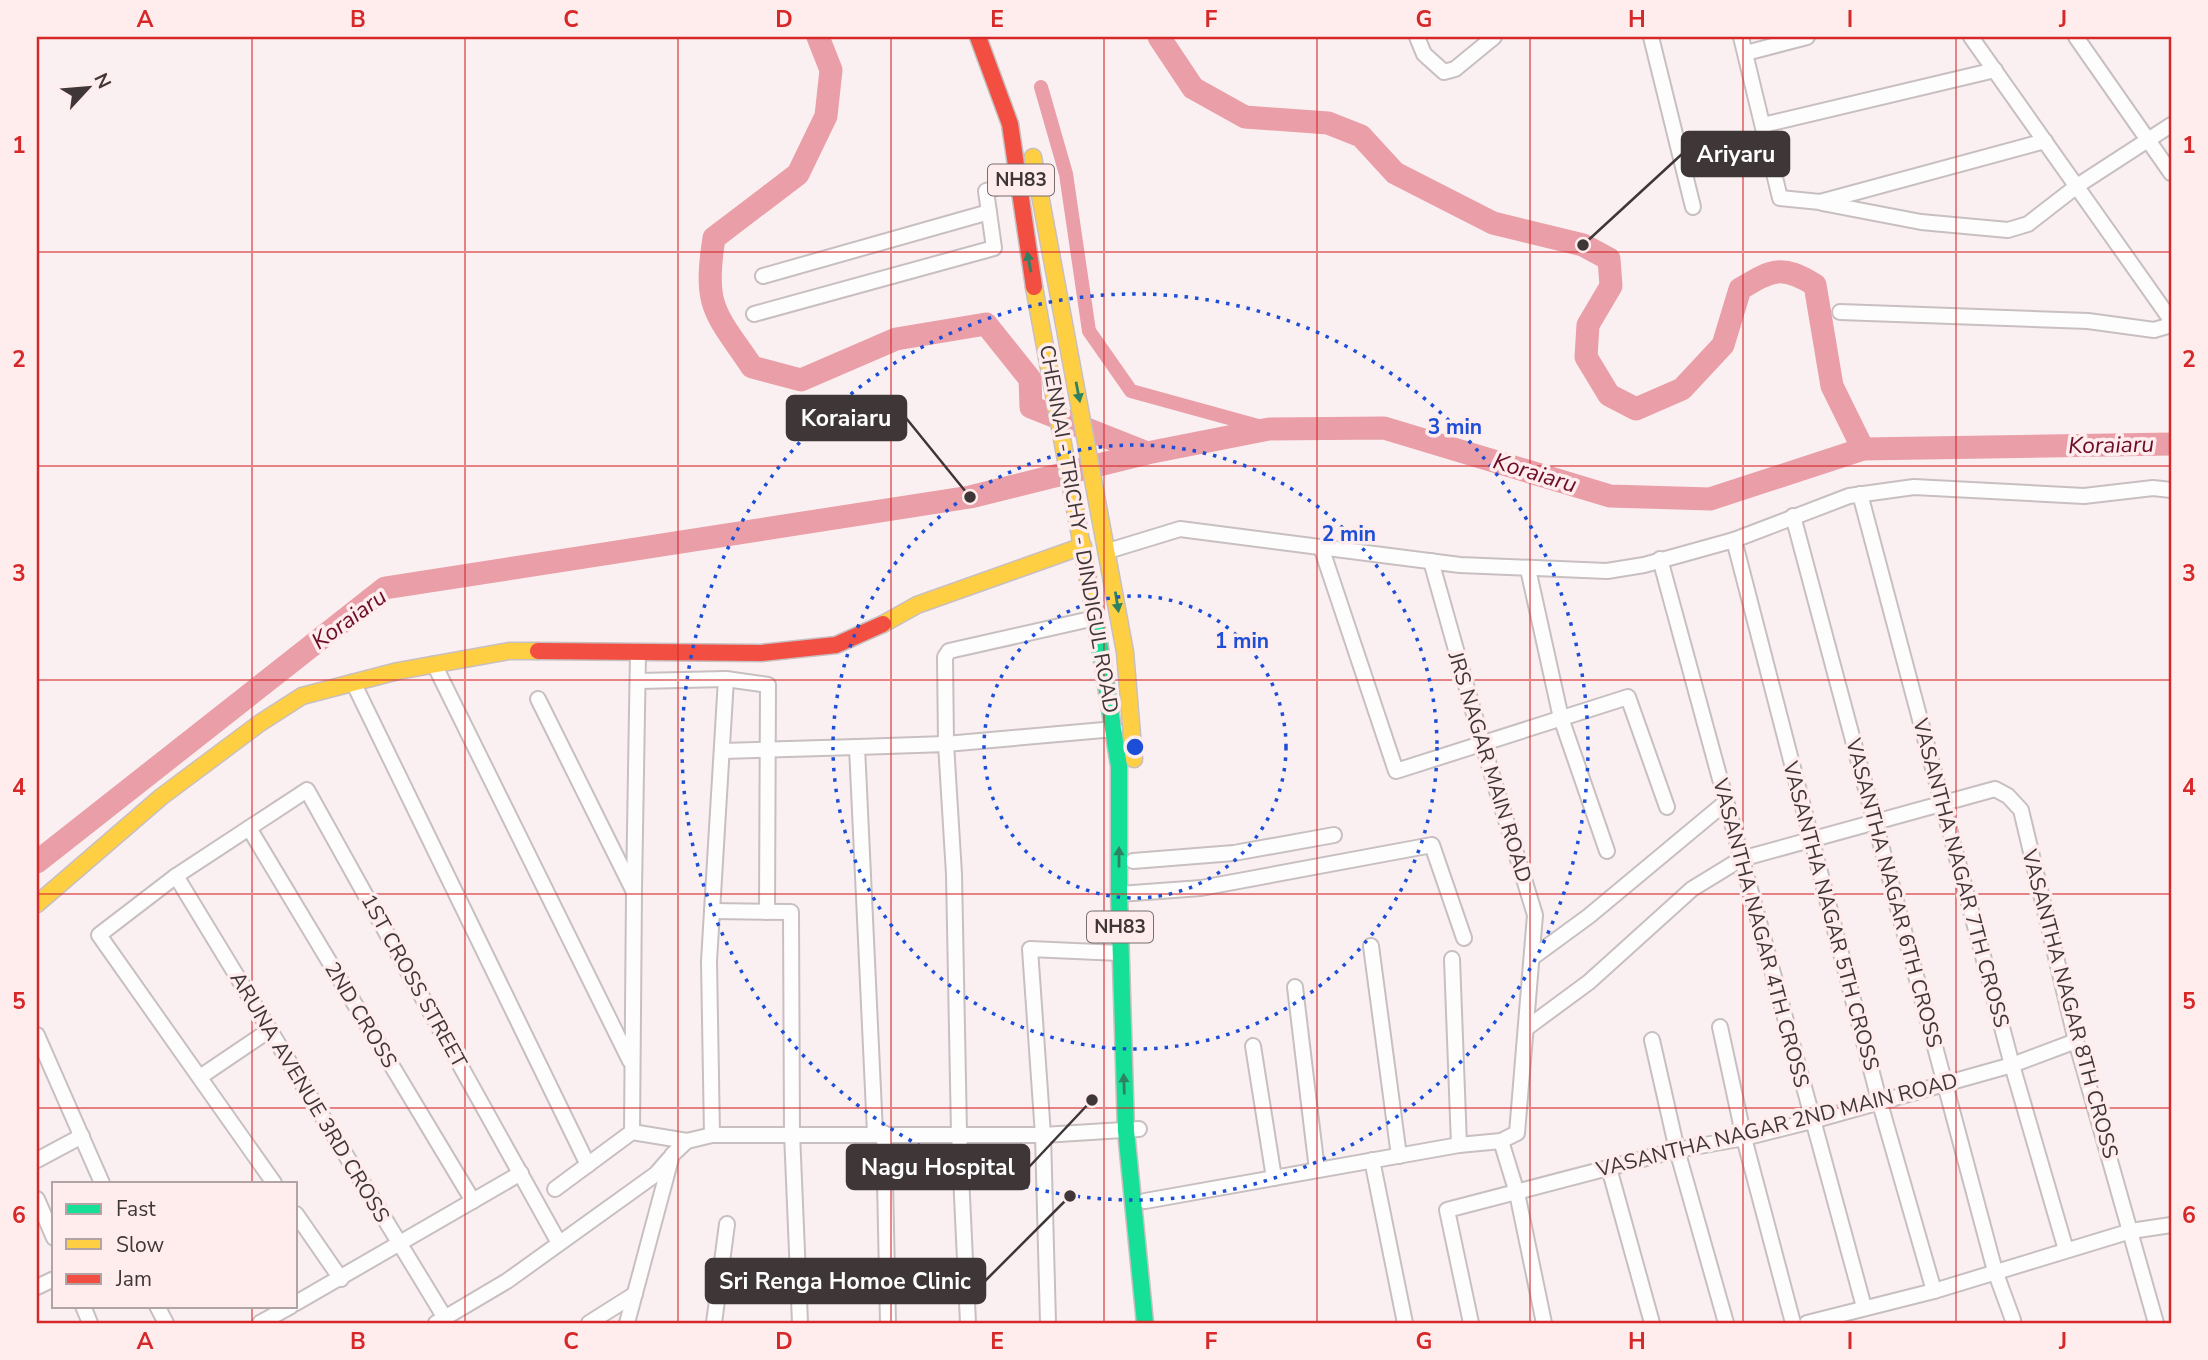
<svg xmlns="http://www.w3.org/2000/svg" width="2208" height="1360" font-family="'Nunito Sans',sans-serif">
	<rect width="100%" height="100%" fill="#fbf0f1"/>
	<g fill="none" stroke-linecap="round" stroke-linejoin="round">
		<path stroke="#e99ea8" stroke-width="14" d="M 1041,87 L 1066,174 L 1089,331 L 1131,391 L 1269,429"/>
		<g stroke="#e99ea8" stroke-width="23">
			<path d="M 818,37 L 831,70 L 826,116 L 798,174 L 714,238 C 703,308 715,312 752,367 L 801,380 L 896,339 L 986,324 L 1030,379 L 1031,407 L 1147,453"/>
			<path d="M 1159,37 L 1193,88 L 1245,117 L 1328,123 L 1361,136 L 1395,173 L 1493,223 L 1583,245 L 1609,259 L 1611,286 L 1588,325 L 1586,357 L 1609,395 L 1636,409 L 1682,389 L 1723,345 L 1740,289 C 1772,270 1781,264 1815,285 L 1832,386 L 1863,449"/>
			<path d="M 37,862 L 385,588 L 970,497 L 1147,453 L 1269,429 L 1384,428 L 1610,496 L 1710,499 L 1863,449 L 2171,444"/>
		</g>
		<defs>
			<g id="street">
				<path d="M 1417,37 L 1424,54 L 1444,72 L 1455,69 L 1494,37"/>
				<path d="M 1651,37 L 1693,207"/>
				<path d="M 1741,37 L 1780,198 L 1820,202 L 2045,141"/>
				<path d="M 1971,37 L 2171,320"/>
				<path d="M 2076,37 L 2171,173"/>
				<path d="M 1746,53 L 1807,37"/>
				<path d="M 1763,125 L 1995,70"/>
				<path d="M 1822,203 L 1921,222 L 2008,230 L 2028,224 L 2077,186 L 2171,125"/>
				<path d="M 763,276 L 989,212"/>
				<path d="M 1840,312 L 2088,321 L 2154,330 L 2171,325"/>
				<path d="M 754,314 L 994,248 L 986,191 L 1021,180"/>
				<path d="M 1860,494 L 2012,1065 L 2066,1250"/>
				<path d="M 1793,516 L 1995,1271 L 2013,1320"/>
				<path d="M 1734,540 L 1879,1100 L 1934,1291"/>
				<path d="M 1321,547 L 1396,771 L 1628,697 L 1667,807"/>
				<path d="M 1108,551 L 1180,529 L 1460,565 L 1607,571 L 1644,565 L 1734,540 L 1849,496 L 1914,487 L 2084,496 L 2153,488 L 2171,490"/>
				<path d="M 1660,559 L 1864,1307"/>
				<path d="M 1528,569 L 1561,718 L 1607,851"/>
				<path d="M 1095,618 L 949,651 L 945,657 L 946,744 L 1115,729"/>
				<path d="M 434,664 L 630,1061"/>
				<path d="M 638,681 L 726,679 L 768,685 L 767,912"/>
				<path d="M 353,682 L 588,1165"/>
				<path d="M 538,699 L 634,892 L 632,1132"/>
				<path d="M 723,751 L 857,747"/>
				<path d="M 249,828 L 473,1201"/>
				<path d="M 1133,861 L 1234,853 L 1334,835"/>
				<path d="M 176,876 L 445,1318"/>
				<path d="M 634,890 L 638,653"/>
				<path d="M 1119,894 L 1201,888 L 1432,845 L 1464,938"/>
				<path d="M 712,911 L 791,912 L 792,1133 L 800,1323"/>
				<path d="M 1371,946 L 1399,1156"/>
				<path d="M 1533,957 L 1589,916 L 1726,802"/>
				<path d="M 1452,959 L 1459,1145"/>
				<path d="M 1295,987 L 1317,1170"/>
				<path d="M 1528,1027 L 1589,982 L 1692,889 L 1741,859 L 1995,789 L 2008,796 L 2021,810 L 2076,1041 L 2156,1323"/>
				<path d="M 1720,1027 L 1744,1138 L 1793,1323"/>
				<path d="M 37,1035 L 102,1183"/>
				<path d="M 1652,1040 L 1677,1150 L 1726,1323"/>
				<path d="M 1253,1046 L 1274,1178"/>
				<path d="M 200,1077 L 268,1031"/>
				<path d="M 875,1133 L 857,747 L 946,744 L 954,874 L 959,1133 L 968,1323"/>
				<path d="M 884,1133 L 888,1323"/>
				<path d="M 712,1135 L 709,961 L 726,679"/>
				<path d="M 1501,1141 L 1517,1193 L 1544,1323"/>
				<path d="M 37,1160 L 82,1136"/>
				<path d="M 1372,1160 L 1405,1323"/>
				<path d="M 1609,1168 L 1652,1323"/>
				<path d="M 274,1183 L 99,935 L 176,876 L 307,790 L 559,1243"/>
				<path d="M 555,1189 L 632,1132 L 687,1141"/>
				<path d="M 37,1199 L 54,1238"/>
				<path d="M 1145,1201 L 1459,1145 L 1501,1141 L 1517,1133 L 1535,915 L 1482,742 L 1431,561"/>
				<path d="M 296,1214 L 341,1279"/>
				<path d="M 37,1287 L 54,1279"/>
				<path d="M 296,1303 L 521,1173"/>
				<path d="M 83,1306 L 90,1323"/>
				<path d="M 157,1306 L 166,1323"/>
				<path d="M 260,1323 L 291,1306"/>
				<path d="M 436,1323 L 507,1281 L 656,1174 L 669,1159"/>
				<path d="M 589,1323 L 635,1294"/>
				<path d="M 627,1323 L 672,1155 L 687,1141 L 712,1135 L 1043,1135 L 1139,1129"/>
				<path d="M 714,1323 L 727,1224"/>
				<path d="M 1048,1323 L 1043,1135 L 1030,949 L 1120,953"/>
				<path d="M 1471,1323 L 1447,1210 L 1677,1150 L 1744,1138 L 1812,1121 L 2012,1065 L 2076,1041"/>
				<path d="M 1807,1323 L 1934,1291 L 2131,1231 L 2171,1225"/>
			</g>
			<path id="fast" d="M 1095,617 L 1119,766 L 1119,894 L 1126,1131 L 1145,1323"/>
			<g id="slow">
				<path d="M 1033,157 L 1125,652 L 1134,759"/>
				<path d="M 1034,287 L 1095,617"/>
				<path d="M 883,624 L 917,605 L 1083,546"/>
				<path d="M 37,904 L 161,797 L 260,723 L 302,696 L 398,671 L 509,651 L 538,651"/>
			</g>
			<g id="jam">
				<path d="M 978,37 L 1010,124 L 1034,287"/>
				<path d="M 538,651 L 761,653 L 836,645 L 883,624"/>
			</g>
		</defs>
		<use href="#street" stroke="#c8bfc0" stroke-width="18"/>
		<use href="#fast" stroke="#c8bfc0" stroke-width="19"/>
		<use href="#slow" stroke="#c8bfc0" stroke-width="19"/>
		<use href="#jam" stroke="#c8bfc0" stroke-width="19"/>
		<use href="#street" stroke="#fefdfd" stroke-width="14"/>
		<use href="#fast" stroke="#16e098" stroke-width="16"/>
		<use href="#slow" stroke="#ffcf43" stroke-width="16"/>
		<use href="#jam" stroke="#f24e42" stroke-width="16"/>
	</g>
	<defs><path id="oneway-solid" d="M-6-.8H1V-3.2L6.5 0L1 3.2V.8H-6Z" transform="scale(1.75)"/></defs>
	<g fill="#2d8263">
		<use href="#oneway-solid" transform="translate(1029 262) rotate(-101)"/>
		<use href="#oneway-solid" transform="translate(1078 392) rotate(79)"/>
		<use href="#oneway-solid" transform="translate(1117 602) rotate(81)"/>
		<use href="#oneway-solid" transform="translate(1119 857) rotate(-90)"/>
		<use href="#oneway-solid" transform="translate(1124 1084) rotate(-92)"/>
	</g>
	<path fill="none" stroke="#d62828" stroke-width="2" stroke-opacity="0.55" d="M 252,37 L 252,1183M 465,37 L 465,1323M 678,37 L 678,1323M 891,37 L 891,1323M 1104,37 L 1104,1323M 1317,37 L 1317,1323M 1530,37 L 1530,1323M 1743,37 L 1743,1323M 1956,37 L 1956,1323M 37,252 L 2171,252M 37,466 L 2171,466M 37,680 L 2171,680M 37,894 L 2171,894M 37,1108 L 2171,1108M 252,1306 L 252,1323"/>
	<g fill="none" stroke="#1d4ed8" stroke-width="3.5" stroke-dasharray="3.5 7">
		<circle cx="1135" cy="747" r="151"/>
		<circle cx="1135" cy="747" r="302"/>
		<circle cx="1135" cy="747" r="453"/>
	</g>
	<g text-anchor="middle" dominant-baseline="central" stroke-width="7" stroke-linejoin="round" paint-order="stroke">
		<g fill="#ffeced" stroke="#796d6e" stroke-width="2">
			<rect x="988" y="164.5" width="66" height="31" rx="5"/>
			<rect x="1087" y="911.5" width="66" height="31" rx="5"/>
		</g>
		<g font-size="19" font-weight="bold" fill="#3f3637">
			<text x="1021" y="180">NH83</text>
			<text x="1120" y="927">NH83</text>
		</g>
		<g font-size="21" fill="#3f3637" stroke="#ffeced">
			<text transform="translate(1079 529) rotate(80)">CHENNAI - TRICHY - DINDIGUL ROAD</text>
			<text transform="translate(1490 767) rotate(73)">JRS NAGAR MAIN ROAD</text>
			<text transform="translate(1961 873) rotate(75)">VASANTHA NAGAR 7TH CROSS</text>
			<text transform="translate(1894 893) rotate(75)">VASANTHA NAGAR 6TH CROSS</text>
			<text transform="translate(1831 916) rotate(75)">VASANTHA NAGAR 5TH CROSS</text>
			<text transform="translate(1761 933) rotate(75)">VASANTHA NAGAR 4TH CROSS</text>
			<text transform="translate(414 981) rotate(61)">1ST CROSS STREET</text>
			<text transform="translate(2070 1004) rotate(75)">VASANTHA NAGAR 8TH CROSS</text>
			<text transform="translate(361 1015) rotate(59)">2ND CROSS</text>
			<text transform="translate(310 1097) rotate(59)">ARUNA AVENUE 3RD CROSS</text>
			<text transform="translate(1777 1125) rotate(-14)">VASANTHA NAGAR 2ND MAIN ROAD</text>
		</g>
		<g font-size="23" font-style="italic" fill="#6b0d26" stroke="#ffeced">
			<text transform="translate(2111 445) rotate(-1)">Koraiaru</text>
			<text transform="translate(1535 473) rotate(17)">Koraiaru</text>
			<text transform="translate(349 619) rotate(-36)">Koraiaru</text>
		</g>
	</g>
	<circle cx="1135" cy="747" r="10" fill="#1d4ed8" stroke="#ffeced" stroke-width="3.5"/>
	<g font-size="21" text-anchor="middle" font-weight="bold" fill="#1d4ed8" stroke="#ffeced" stroke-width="7" stroke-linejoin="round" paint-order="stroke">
		<text x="1455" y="434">3 min</text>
		<text x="1349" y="541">2 min</text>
		<text x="1242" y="648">1 min</text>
	</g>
	<path fill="none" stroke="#3f3637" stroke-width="2.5" d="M1583 245L1682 154M970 497L906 418M1092 1100L1029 1167M1070 1196L985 1281"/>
	<g fill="#3f3637" stroke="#ffeced" stroke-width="2.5">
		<circle cx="1583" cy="245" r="7"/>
		<circle cx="970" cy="497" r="7"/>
		<circle cx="1092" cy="1100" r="7"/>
		<circle cx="1070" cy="1196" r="7"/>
	</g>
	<g fill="#3f3637" stroke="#3f3637" stroke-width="2.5">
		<rect x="1682" y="132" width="107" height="44" rx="7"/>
		<rect x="787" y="396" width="119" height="44" rx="7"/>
		<rect x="847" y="1145" width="182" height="44" rx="7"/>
		<rect x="706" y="1259" width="279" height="44" rx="7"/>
	</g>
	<g font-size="23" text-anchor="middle" font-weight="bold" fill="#fff">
		<text x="1736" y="162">Ariyaru</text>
		<text x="846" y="426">Koraiaru</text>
		<text x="938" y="1175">Nagu Hospital</text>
		<text x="845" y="1289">Sri Renga Homoe Clinic</text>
	</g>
	<rect width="2208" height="1360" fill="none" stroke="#ffeced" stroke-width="77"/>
	<rect x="52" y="1182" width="245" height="126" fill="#ffeced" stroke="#b2a3a4" stroke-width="2"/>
	<rect x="66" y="1204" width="35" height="10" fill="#16e098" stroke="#b2a3a4" stroke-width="2"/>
	<text x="116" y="1216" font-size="21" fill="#3f3637">Fast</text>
	<rect x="66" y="1239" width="35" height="10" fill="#ffcf43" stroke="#b2a3a4" stroke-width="2"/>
	<text x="116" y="1252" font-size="21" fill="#3f3637">Slow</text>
	<rect x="66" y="1274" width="35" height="10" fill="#f24e42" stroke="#b2a3a4" stroke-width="2"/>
	<text x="116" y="1286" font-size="21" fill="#3f3637">Jam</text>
	<g transform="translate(88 88) rotate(64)" stroke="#ffeced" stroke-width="5" paint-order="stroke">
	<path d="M0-5L12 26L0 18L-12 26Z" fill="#3f3637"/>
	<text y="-10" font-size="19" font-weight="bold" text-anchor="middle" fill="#3f3637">N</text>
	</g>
	<rect x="38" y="38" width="2132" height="1284" fill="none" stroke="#d62828" stroke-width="2.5"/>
	<g font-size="23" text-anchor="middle" font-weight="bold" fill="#d62828">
		<text x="145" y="27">A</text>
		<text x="358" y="27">B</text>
		<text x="571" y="27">C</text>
		<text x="784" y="27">D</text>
		<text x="997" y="27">E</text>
		<text x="1211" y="27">F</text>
		<text x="1424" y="27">G</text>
		<text x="1637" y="27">H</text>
		<text x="1850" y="27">I</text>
		<text x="2063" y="27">J</text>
		<text x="19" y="153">1</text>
		<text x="2189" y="153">1</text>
		<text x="19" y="367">2</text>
		<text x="2189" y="367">2</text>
		<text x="19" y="581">3</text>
		<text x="2189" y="581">3</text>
		<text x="19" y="795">4</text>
		<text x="2189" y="795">4</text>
		<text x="19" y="1009">5</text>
		<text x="2189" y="1009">5</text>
		<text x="19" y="1223">6</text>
		<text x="2189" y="1223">6</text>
		<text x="145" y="1349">A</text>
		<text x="358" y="1349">B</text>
		<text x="571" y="1349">C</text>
		<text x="784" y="1349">D</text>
		<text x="997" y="1349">E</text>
		<text x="1211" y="1349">F</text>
		<text x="1424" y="1349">G</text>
		<text x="1637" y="1349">H</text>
		<text x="1850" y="1349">I</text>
		<text x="2063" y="1349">J</text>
	</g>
</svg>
